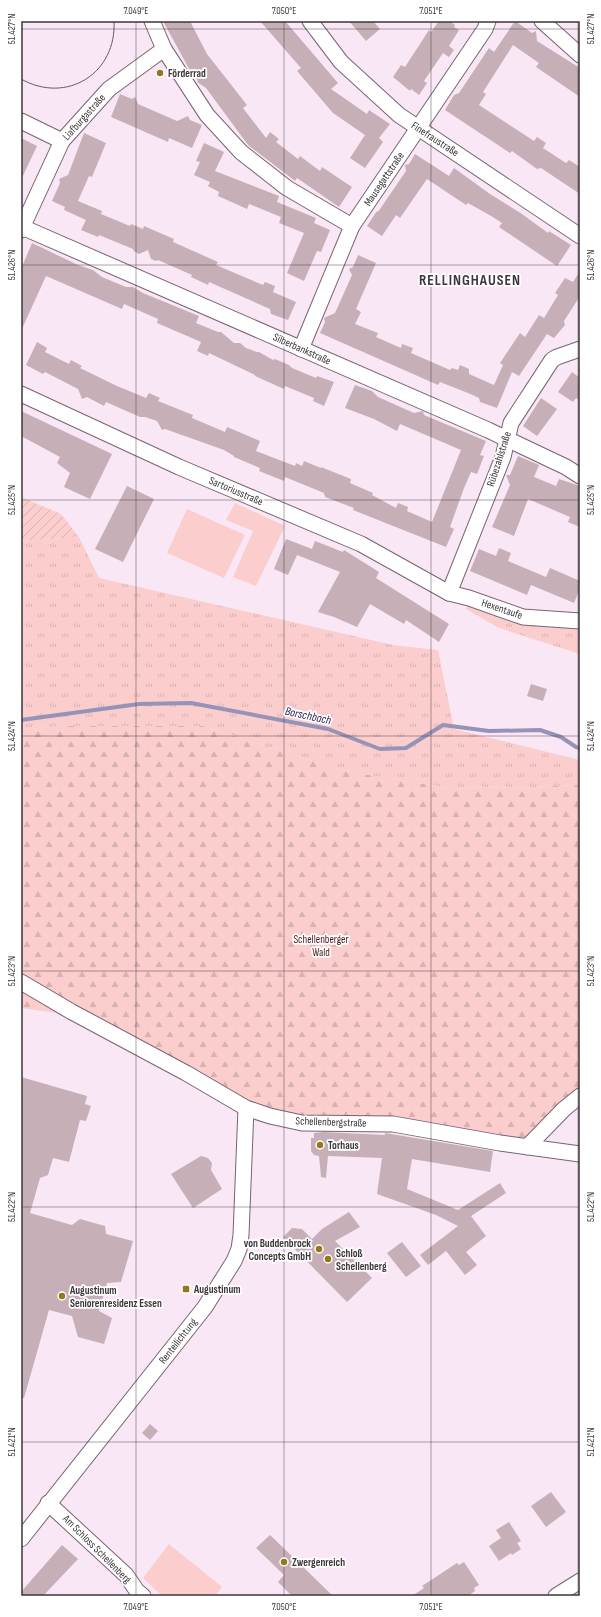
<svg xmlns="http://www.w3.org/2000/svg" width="601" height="1617" font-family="'Sofia Sans Condensed',sans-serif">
	<defs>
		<pattern id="grass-tufts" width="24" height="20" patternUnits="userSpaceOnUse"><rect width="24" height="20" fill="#fbcdcd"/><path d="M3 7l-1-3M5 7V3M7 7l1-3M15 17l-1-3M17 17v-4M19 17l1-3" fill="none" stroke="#d8b1b1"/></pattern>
		<pattern id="forest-firs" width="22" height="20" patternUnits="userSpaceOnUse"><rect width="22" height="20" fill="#fbcdcd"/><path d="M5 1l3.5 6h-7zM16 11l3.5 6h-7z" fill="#d8b1b1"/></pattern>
		<pattern id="garden-furrows" width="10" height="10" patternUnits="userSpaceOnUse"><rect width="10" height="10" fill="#fbcdcd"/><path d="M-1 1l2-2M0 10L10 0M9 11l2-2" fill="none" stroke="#d8b1b1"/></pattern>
	</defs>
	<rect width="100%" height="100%" fill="#fae7f6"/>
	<g fill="url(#grass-tufts)">
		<path d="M 79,537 L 99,578 L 393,645 L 438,650 L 454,729 L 580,760 L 580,785 L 535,787 L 449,788 L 344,771 L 203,726 L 57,726 L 21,730 L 21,541 Z"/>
		<path d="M 470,602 L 580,626 L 580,654 L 499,628 L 466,609 Z"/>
	</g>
	<path fill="url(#forest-firs)" d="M 57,726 L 203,726 L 344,771 L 449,788 L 535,787 L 580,785 L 580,1094 L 525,1146 L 303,1122 L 238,1104 L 56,1013 L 21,1008 L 21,730 Z"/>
	<g fill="#fbcdcd">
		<path d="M 235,503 L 285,526 L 256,586 L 233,577 L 253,531 L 226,520 Z"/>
		<path d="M 187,509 L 245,535 L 224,578 L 167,553 Z"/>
		<path d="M 169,1544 L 222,1587 L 215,1596 L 162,1596 L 143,1578 Z"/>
	</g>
	<path fill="url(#garden-furrows)" d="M 21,497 L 61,514 L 79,537 L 21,541 Z"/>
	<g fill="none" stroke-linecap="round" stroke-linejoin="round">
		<path stroke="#9693b9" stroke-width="4" d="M 21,720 L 139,704 L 191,703 L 328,729 L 380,749 L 406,748 L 443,725 L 489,731 L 540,730 L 561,737 L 576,747 L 580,748"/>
	</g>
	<g fill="#c6afb7">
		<path d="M 163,21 L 190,21 L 207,54 L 247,105 L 243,108 L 266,138 L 270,132 L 279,139 L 276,142 L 298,159 L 300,156 L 320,171 L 322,167 L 352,187 L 339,207 L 297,178 L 295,181 L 248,145 L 206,88 L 197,82 L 198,81 L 188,67 Z"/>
		<path d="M 260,21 L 285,21 L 338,83 L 331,89 L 367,114 L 369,110 L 390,124 L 379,138 L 383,142 L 365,168 L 350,158 L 365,135 L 333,113 L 297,71 L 301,68 Z"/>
		<path d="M 349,21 L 373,21 L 380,29 L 366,41 Z"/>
		<path d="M 439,21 L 449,21 L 455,25 L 454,27 L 459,30 L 449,46 L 454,50 L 449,57 L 443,53 L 424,81 L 427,83 L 419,95 L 411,89 L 410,91 L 393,77 L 401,65 L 405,67 L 429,30 L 431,32 Z"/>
		<path d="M 515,21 L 532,33 L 536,31 L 537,41 L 580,68 L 580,97 L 536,67 L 539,63 L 513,45 L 483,92 L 486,94 L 479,105 L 534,141 L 537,137 L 546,143 L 543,148 L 566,163 L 569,160 L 580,167 L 580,194 L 541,168 L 537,169 L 512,151 L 510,153 L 445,110 L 454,95 L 459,93 L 489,48 L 494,52 Z"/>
		<path d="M 120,94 L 132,99 L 135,97 L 138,104 L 177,121 L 188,116 L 190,120 L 202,125 L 192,148 L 169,138 L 168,142 L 111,117 Z"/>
		<path d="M 84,133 L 106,143 L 92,177 L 89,176 L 78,201 L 102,211 L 101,214 L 130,226 L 131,224 L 143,229 L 144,226 L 174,239 L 173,242 L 218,262 L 216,265 L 263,285 L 265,282 L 275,286 L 273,292 L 296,302 L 288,320 L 271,314 L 270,309 L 209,282 L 208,285 L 191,277 L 192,275 L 158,260 L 156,261 L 151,259 L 148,250 L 139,254 L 134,251 L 133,249 L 99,235 L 98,237 L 81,230 L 86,220 L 64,210 L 65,207 L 52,201 L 60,183 L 59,179 L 68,175 Z"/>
		<path d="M 21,138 L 37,146 L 21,180 Z"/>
		<path d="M 204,143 L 224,152 L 215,171 L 279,196 L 277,202 L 316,218 L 314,223 L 330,230 L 321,252 L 317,251 L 304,281 L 287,273 L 304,233 L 279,223 L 281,217 L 249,204 L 247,209 L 218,196 L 219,192 L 208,186 L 210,182 L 194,175 L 200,162 L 196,161 Z"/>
		<path d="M 415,154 L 449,176 L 454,168 L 490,194 L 522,214 L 548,233 L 549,231 L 571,245 L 557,266 L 499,227 L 502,223 L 491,216 L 468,203 L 466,205 L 427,179 L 400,218 L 396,215 L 382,236 L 367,226 L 377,211 L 378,212 L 406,171 L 405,165 L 409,164 Z"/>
		<path d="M 32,243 L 78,265 L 93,270 L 102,277 L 126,287 L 133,287 L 143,293 L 199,316 L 196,323 L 218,332 L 221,332 L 234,343 L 240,343 L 246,348 L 257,352 L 259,352 L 273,360 L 275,359 L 289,365 L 292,368 L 316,378 L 317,376 L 334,382 L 324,406 L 313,401 L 314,398 L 285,386 L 284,389 L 255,376 L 255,375 L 209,353 L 208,356 L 197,351 L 201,342 L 157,323 L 158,319 L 124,304 L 122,309 L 46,276 L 21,331 L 21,269 Z"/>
		<path d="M 358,255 L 376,263 L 356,309 L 361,312 L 355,324 L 378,333 L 376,337 L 401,348 L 402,344 L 413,348 L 411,353 L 450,370 L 452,368 L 458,370 L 460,365 L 469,369 L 469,374 L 494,385 L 503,365 L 500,363 L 520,333 L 525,337 L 539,315 L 544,318 L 558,295 L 555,293 L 565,278 L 573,282 L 580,271 L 580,296 L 564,321 L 565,325 L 554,338 L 547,334 L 519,376 L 512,372 L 497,408 L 480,402 L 479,398 L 468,393 L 440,382 L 438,385 L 320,333 L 325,322 L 324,318 L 335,313 L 352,275 L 349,269 L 353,267 Z"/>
		<path d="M 37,342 L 47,348 L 45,352 L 69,364 L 71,360 L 82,366 L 80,368 L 117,386 L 146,398 L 149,393 L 160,398 L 158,401 L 193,415 L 192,418 L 225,432 L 227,427 L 260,441 L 256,451 L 295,466 L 296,463 L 302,466 L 304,461 L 321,468 L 321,467 L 351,479 L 350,483 L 373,493 L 372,495 L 396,508 L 398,503 L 408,507 L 407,511 L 432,522 L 461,450 L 400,424 L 397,431 L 374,419 L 345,408 L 355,385 L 372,391 L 378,397 L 414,413 L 423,411 L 424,415 L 486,441 L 480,455 L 484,456 L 477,474 L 471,472 L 464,488 L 450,527 L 454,529 L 446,547 L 353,510 L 354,508 L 325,497 L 324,493 L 285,477 L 284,481 L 259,471 L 260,468 L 234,457 L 234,456 L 224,450 L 165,429 L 162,430 L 157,421 L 145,417 L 140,417 L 106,402 L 104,406 L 87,397 L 82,399 L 78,389 L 45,372 L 43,374 L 26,365 Z"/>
		<path d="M 572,372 L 580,378 L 580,401 L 576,398 L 573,402 L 558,392 Z"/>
		<path d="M 541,398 L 557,409 L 537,436 L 523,426 Z"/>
		<path d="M 21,411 L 112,454 L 90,499 L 64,487 L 70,473 L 57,463 L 60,457 L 21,436 Z"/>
		<path d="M 518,456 L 539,465 L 534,477 L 556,486 L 559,479 L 580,486 L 580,527 L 568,522 L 570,517 L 528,499 L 514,536 L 492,527 L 510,485 L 506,475 L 510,475 Z"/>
		<path d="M 127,486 L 154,499 L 123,562 L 95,549 Z"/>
		<path d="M 286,539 L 312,549 L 315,541 L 343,552 L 344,550 L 379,572 L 376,578 L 449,624 L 439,642 L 406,620 L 404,624 L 370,604 L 357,627 L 334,617 L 318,612 L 340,572 L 297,555 L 288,575 L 274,569 Z"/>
		<path d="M 499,548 L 511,553 L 508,561 L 546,577 L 550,568 L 580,581 L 580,588 L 574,603 L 531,585 L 527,595 L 470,571 L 479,549 L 496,556 Z"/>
		<path d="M 531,684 L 547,689 L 543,701 L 527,696 Z"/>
		<path d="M 21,1077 L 87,1096 L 85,1104 L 91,1106 L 86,1121 L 80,1120 L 69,1162 L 53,1158 L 48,1175 L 40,1178 L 30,1213 L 72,1225 L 80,1219 L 105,1226 L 106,1234 L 133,1241 L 121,1282 L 107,1283 L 99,1311 L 112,1318 L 104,1344 L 78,1337 L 72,1316 L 49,1310 L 24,1398 L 21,1397 Z"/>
		<path d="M 324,1132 L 385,1135 L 385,1133 L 493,1151 L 490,1172 L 412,1159 L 407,1189 L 458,1210 L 500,1183 L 506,1193 L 471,1216 L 486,1236 L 466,1252 L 477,1265 L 465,1275 L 446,1251 L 428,1265 L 420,1255 L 458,1226 L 436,1215 L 377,1194 L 382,1158 L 328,1156 L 326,1178 L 321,1177 L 319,1156 L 314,1155 L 311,1151 L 311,1138 L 314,1138 L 314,1133 Z"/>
		<path d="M 201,1156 L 208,1158 L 212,1163 L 211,1170 L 222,1189 L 193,1208 L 171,1174 Z"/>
		<path d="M 349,1212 L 360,1227 L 335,1241 L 372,1278 L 347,1302 L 283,1237 L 292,1228 L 302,1229 L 312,1239 L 322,1229 Z"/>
		<path d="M 402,1242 L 421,1266 L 406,1277 L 387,1253 Z"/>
		<path d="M 150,1424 L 158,1431 L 150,1440 L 142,1433 Z"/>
		<path d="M 551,1492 L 566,1512 L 546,1527 L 531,1506 Z"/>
		<path d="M 509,1522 L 521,1541 L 517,1543 L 521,1549 L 512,1555 L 511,1553 L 499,1561 L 489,1546 L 501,1538 L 496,1530 Z"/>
		<path d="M 270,1535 L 333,1596 L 292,1596 L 278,1582 L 284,1575 L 256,1548 Z"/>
		<path d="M 62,1545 L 78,1559 L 43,1596 L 21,1596 L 21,1592 Z"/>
		<path d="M 464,1562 L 479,1585 L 474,1588 L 475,1591 L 468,1596 L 412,1596 L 424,1588 L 422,1586 L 457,1563 L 459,1565 Z"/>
	</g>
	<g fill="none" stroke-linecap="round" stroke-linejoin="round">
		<defs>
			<g id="minor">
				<path d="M 152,21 L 164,49 L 207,115 L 241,152 L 287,188 L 352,226"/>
				<path d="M 310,21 L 341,62 L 399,115 L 580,236"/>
				<path d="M 542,21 L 580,55"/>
				<path d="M 21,121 L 62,141"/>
				<path d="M 22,227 L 488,430 L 566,467 L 580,476"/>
				<path d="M 21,230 L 62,141 L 109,89 L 164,49"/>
				<path d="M 301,349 L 352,226 L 485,29 L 488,21"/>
				<path d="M 21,394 L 179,467 L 361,544 L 449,593 L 469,598 L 523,617 L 580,621"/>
				<path d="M 449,593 L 503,457 L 511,423 L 552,360 L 557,357 L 580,349"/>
				<path d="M 21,982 L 72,1012 L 186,1073 L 246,1108 L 270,1116 L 302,1123 L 393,1124 L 500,1143 L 580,1154"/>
				<path d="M 527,1147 L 564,1109 L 580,1096"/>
				<path d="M 48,1503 L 126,1575 L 137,1591 L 143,1596"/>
				<path d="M 21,1539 L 205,1307 L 234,1261 L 239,1249 L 241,1235 L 246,1108"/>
				<path d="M 556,1596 L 580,1581"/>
			</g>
		</defs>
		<use href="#minor" stroke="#756572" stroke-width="17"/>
		<use href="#minor" stroke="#fff" stroke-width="15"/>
		<path stroke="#665c63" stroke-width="1" d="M 21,79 C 67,105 117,73 114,21"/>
	</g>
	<path fill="none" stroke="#3d363b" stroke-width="1" stroke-opacity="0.45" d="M 136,21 L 136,1596M 284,21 L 284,1596M 431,21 L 431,1596M 578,21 L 578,1596M 21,29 L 580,29M 21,265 L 580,265M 21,500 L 580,500M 21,736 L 580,736M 21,971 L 580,971M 21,1207 L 580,1207M 21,1442 L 580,1442"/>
	<g fill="#96761e" stroke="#fff" stroke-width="1.5">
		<circle cx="160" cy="73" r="4"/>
		<circle cx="320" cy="1145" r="4"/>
		<circle cx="319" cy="1249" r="4"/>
		<circle cx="328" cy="1259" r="4"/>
		<rect x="182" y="1285" width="8" height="8" rx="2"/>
		<circle cx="62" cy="1296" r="4"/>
		<circle cx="284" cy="1562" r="4"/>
	</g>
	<g text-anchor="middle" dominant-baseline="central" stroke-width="3.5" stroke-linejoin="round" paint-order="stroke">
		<g font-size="11" font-weight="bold" fill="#3d363b" stroke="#fff" text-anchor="start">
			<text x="168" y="73">Förderrad</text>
			<text x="328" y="1145">Torhaus</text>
			<text x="311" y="1243" text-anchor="end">von Buddenbrock<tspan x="311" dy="13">Concepts GmbH</tspan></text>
			<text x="336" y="1253">Schloß<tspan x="336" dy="13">Schellenberg</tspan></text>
			<text x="194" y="1289">Augustinum</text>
			<text x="70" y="1290">Augustinum<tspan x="70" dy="13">Seniorenresidenz Essen</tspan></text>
			<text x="292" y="1562">Zwergenreich</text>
		</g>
		<g font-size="11" fill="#3d363b" stroke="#fff">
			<text transform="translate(84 117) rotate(-48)">Liafburgastraße</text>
			<text transform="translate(435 139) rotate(33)">Finefraustraße</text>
			<text transform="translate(384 179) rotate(-56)">Mausegattstraße</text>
			<text transform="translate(302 349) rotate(24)">Silberbankstraße</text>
			<text transform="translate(499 459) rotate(-72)">Rübezahlstraße</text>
			<text transform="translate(236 491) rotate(23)">Sartoriusstraße</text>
			<text transform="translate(502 609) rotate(19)">Hexentaufe</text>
			<text transform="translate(331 1122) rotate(2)">Schellenbergstraße</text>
			<text transform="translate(178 1341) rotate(-52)">Renteilichtung</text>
			<text transform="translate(97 1549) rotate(45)">Am Schloss Schellenberg</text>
		</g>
		<g font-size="11" fill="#52191e" stroke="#fff">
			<text x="321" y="939">Schellenberger<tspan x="321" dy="13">Wald</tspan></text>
		</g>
		<g font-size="12" font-style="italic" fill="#2b2253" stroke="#fff">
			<text transform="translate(308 716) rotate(12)">Borschbach</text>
		</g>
		<g font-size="15" font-weight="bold" letter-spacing="1" fill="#3d363b" stroke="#fff">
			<text x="470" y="280">RELLINGHAUSEN</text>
		</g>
	</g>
	<rect width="601" height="1617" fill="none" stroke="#ffffff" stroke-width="44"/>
	<rect x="22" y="22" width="557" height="1573" fill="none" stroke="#3d363b" stroke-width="1.5"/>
	<g font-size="10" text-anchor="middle" fill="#3d363b">
		<text x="136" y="14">7.049°E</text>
		<text x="284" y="14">7.050°E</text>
		<text x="431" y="14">7.051°E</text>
		<text transform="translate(11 29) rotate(-90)" y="4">51.427°N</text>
		<text transform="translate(590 29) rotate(-90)" y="4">51.427°N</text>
		<text transform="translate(11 265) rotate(-90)" y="4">51.426°N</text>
		<text transform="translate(590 265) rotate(-90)" y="4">51.426°N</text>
		<text transform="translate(11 500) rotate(-90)" y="4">51.425°N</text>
		<text transform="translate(590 500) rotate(-90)" y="4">51.425°N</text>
		<text transform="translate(11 736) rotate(-90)" y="4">51.424°N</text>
		<text transform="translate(590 736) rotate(-90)" y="4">51.424°N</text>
		<text transform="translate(11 971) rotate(-90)" y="4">51.423°N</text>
		<text transform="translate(590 971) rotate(-90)" y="4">51.423°N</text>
		<text transform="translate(11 1207) rotate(-90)" y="4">51.422°N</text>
		<text transform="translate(590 1207) rotate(-90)" y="4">51.422°N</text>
		<text transform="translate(11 1442) rotate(-90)" y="4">51.421°N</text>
		<text transform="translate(590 1442) rotate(-90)" y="4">51.421°N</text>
		<text x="136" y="1610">7.049°E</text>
		<text x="284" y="1610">7.050°E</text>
		<text x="431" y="1610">7.051°E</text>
	</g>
</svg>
